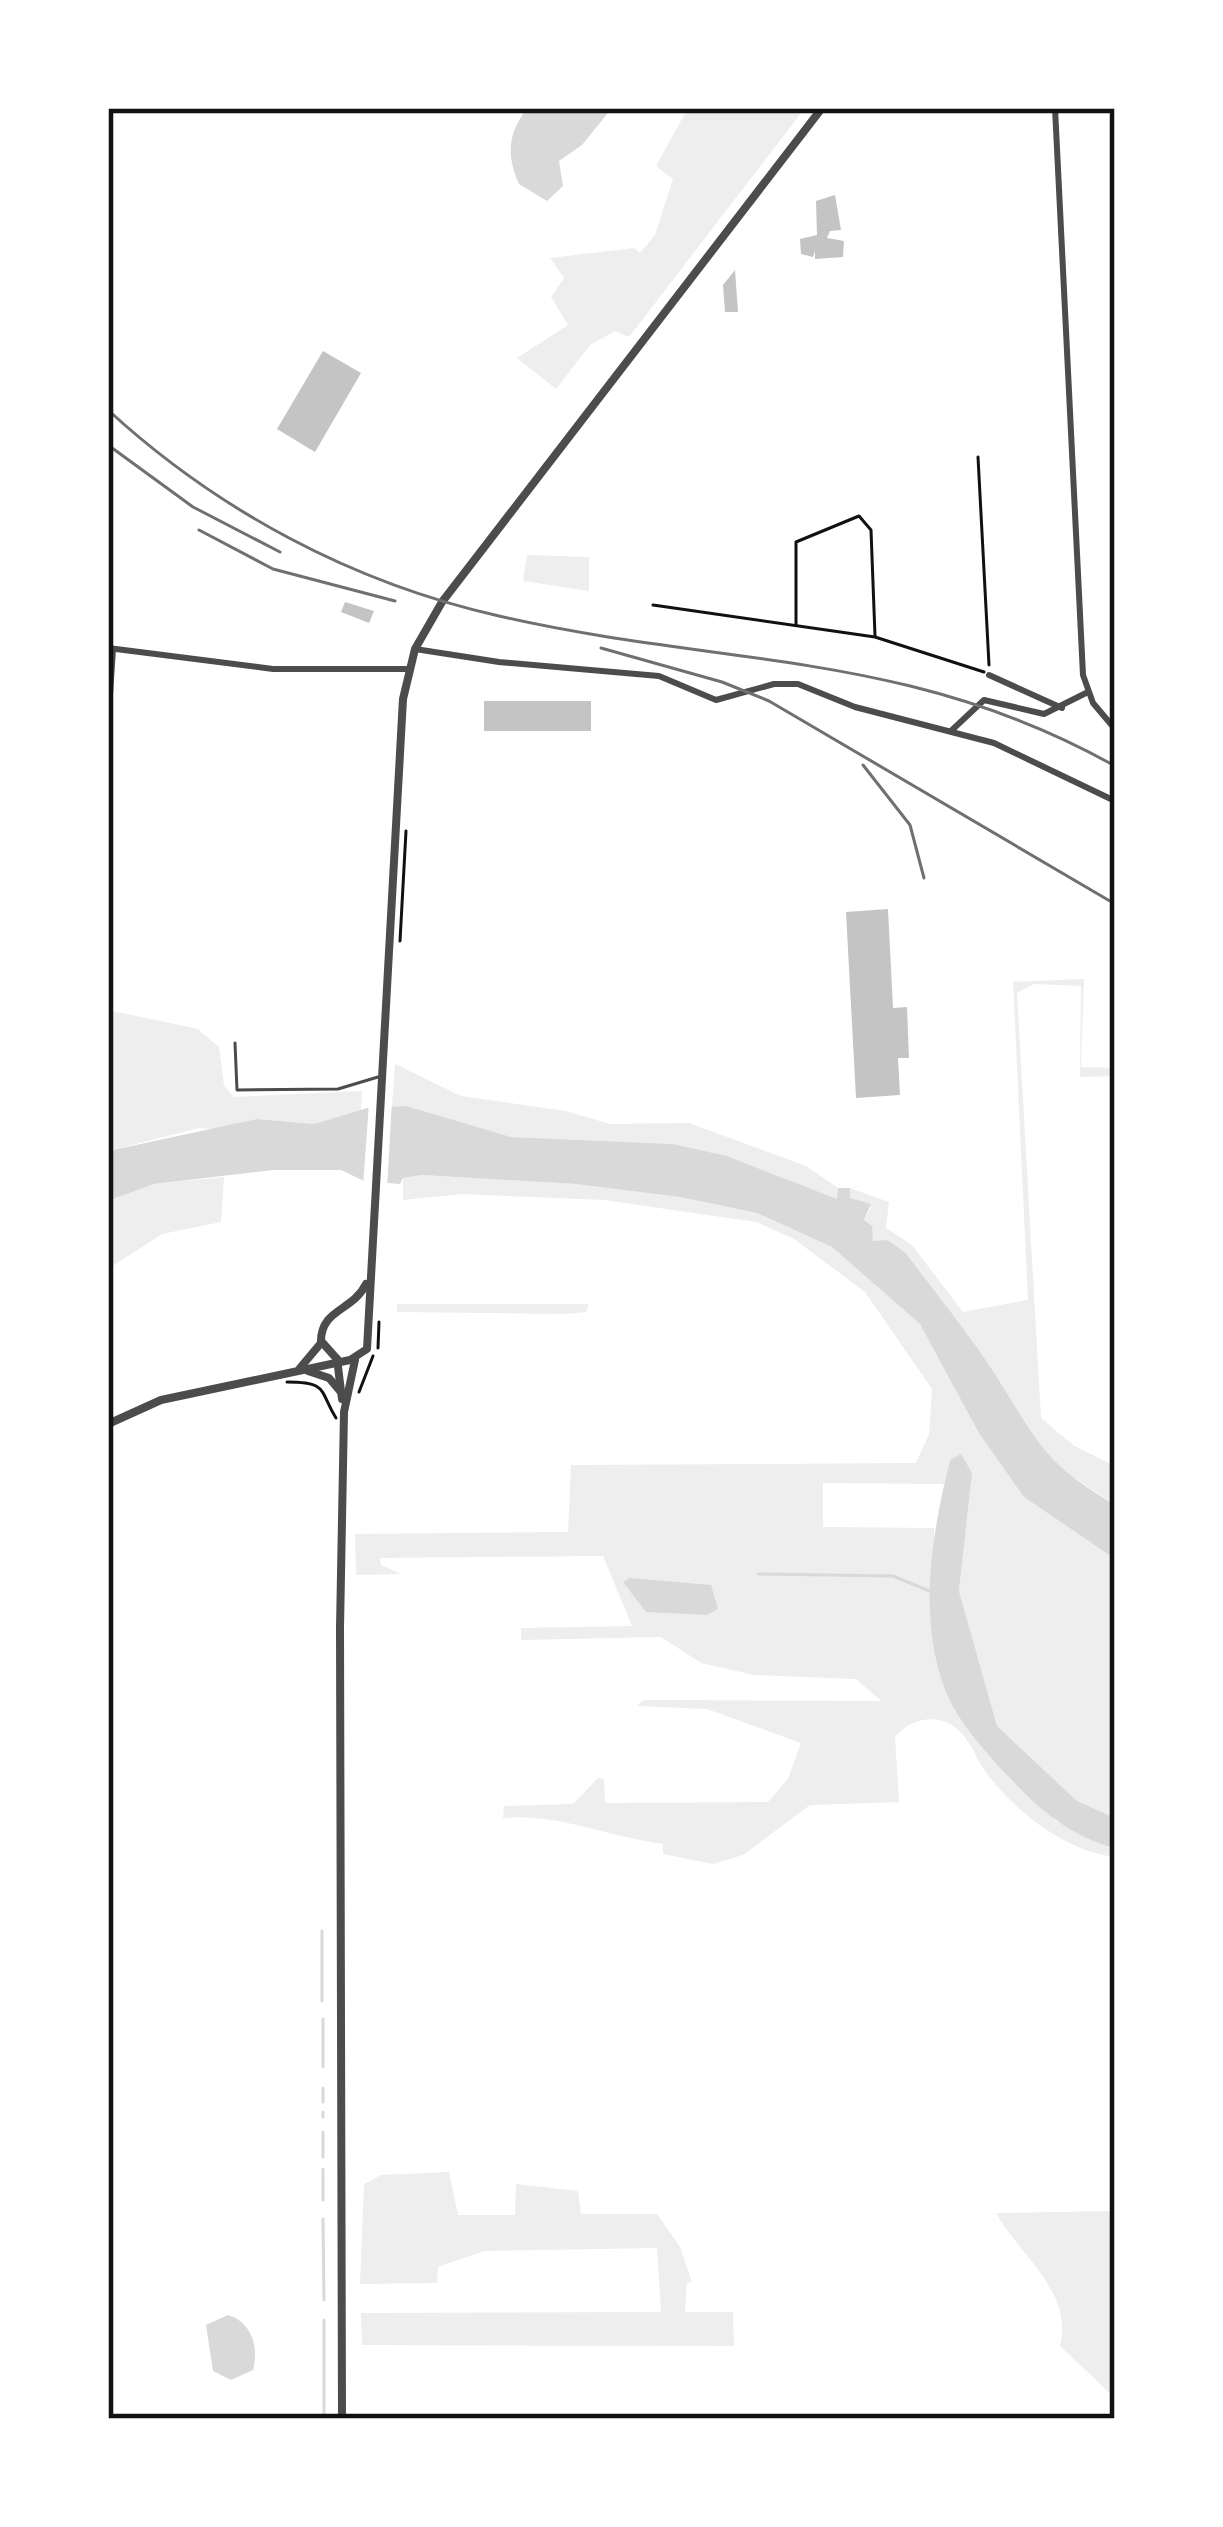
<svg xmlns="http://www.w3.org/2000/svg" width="1223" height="2527" font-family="Poppins,sans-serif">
	<rect width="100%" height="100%" fill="#fff"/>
	<g fill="#eee">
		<path d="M 688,108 L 805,108 L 629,337 L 615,331 L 590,345 L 556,389 L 517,358 L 568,325 L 551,297 L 564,278 L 550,258 L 634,248 L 640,253 L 655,235 L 673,179 L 656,166 Z"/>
		<path d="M 527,555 L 589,557 L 589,591 L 523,581 Z"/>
		<path d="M 1084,979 L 1081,1067 L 1115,1068 L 1115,1076 L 1080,1077 L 1081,986 L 1034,984 L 1017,993 L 1041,1418 L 1073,1445 L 1115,1466 L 1115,1505 L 1051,1462 L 1031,1438 L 1003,1387 L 906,1253 L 873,1241 L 864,1221 L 871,1207 L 850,1198 L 850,1188 L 889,1202 L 886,1228 L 912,1245 L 963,1312 L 1028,1300 L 1013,982 Z"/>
		<path d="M 108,1010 L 198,1029 L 219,1047 L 224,1086 L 234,1097 L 362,1091 L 361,1110 L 314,1124 L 257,1119 L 227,1130 L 199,1128 L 108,1151 Z"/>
		<path d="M 395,1064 L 461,1096 L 566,1111 L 610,1124 L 689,1123 L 806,1166 L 838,1188 L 839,1200 L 727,1156 L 673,1144 L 511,1137 L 392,1107 Z"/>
		<path d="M 422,1175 L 576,1184 L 680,1197 L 757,1213 L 832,1247 L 920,1324 L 1024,1497 L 1115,1559 L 1115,1818 L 1077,1801 L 997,1726 L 959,1591 L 971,1481 L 950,1460 L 944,1484 L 823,1483 L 823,1527 L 934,1528 L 937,1648 L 954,1709 L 1056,1821 L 1115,1848 L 1115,1857 C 1065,1851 1014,1811 985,1771 C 975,1757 969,1736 953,1726 C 935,1713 908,1720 895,1737 L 899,1802 L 810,1805 L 743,1855 L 713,1864 L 663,1854 L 663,1844 C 608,1837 558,1813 503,1818 L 504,1806 L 573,1804 L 598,1778 L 604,1779 L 605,1803 L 768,1802 L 788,1779 L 801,1743 L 707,1709 L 637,1706 L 643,1700 L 881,1701 L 856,1679 L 754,1675 L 701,1663 L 661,1637 L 521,1640 L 521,1628 L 632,1626 L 603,1556 L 380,1558 L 381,1565 L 401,1574 L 356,1575 L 355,1534 L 568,1532 L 571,1465 L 916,1463 L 929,1434 L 932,1389 L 865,1292 L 794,1239 L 756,1222 L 604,1200 L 463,1194 L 403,1200 L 403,1178 Z"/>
		<path d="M 224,1177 L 221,1222 L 162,1234 L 108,1269 L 108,1201 L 154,1184 Z"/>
		<path d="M 397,1304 L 589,1304 L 586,1312 L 564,1314 L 397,1312 Z"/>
		<path d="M 449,2172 L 458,2215 L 515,2215 L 516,2184 L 578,2191 L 581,2214 L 657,2214 L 680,2247 L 692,2282 L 687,2283 L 685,2312 L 733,2312 L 734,2346 L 362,2345 L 361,2313 L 661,2312 L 657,2248 L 484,2251 L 438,2267 L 437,2283 L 360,2284 L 364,2184 L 381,2175 Z"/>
		<path d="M 1115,2211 L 1115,2398 L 1060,2346 C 1074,2292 1019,2255 996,2213 Z"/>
	</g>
	<g fill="#d9d9d9">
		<path d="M 527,108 L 612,108 L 582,145 L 559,161 L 563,186 L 547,201 L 519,184 C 506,154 508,134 527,108 Z"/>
		<path d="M 406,1106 L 511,1137 L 673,1144 L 727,1156 L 837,1199 L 838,1188 L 850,1188 L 850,1198 L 871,1204 L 864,1220 L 872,1226 L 873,1241 L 887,1240 L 906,1253 C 938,1297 976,1342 1003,1387 C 1042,1450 1049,1465 1115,1505 L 1115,1559 L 1024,1497 L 979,1433 L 920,1324 L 832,1247 L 757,1213 L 680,1197 L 576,1184 L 422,1175 L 403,1178 L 400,1184 L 364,1181 L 341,1170 L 273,1170 L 154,1184 L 108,1201 L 108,1151 L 257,1119 L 314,1124 L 367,1108 Z"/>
		<path d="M 961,1454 L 972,1473 L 959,1591 L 997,1726 L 1077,1801 L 1115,1818 L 1115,1848 C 1072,1837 1039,1810 1009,1777 C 990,1757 965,1729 952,1705 C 915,1631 931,1536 950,1460 Z"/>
		<path d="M 630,1578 L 711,1585 L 718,1609 L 707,1615 L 646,1612 L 623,1582 Z"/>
		<path d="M 228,2315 C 252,2322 259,2348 253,2370 L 231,2380 L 213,2371 L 206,2325 Z"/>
	</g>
	<path fill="#fff" d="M 392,1101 L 387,1189 L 363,1187 L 369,1102 Z"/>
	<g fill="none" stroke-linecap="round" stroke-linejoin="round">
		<g stroke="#d9d9d9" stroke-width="3">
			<path d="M 758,1574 L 893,1576 L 932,1592"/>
			<path d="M 322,1931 L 322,2001"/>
			<path d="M 323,2019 L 323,2067"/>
			<path d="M 323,2088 L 323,2102"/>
			<path d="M 323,2117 L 323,2112"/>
			<path d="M 323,2132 L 323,2157"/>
			<path d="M 323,2169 L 323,2200"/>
			<path d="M 323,2219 L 324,2300"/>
			<path d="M 324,2320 L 324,2419"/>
		</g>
	</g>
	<g fill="#c4c4c4">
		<path d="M 835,195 L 841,230 L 830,231 L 827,238 L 844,241 L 843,257 L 815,259 L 815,251 L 813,257 L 801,254 L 800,239 L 817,235 L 816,201 Z"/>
		<path d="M 735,270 L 738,312 L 725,312 L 723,285 Z"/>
		<path d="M 323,351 L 361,373 L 315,452 L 277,429 Z"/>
		<path d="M 345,602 L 374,611 L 369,623 L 341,612 Z"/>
		<rect x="484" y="701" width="107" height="30"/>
		<path d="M 888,909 L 893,1008 L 907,1007 L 909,1058 L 898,1058 L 900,1095 L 856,1098 L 846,912 Z"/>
	</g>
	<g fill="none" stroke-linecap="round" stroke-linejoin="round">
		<g stroke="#111" stroke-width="3">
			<path d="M 978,457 L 989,665"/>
			<path d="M 653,605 L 875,637 L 984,672"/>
			<path d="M 796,625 L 796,542 L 859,516 L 871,530 L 875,636"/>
			<path d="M 400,941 L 406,831"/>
			<path d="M 378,1348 L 379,1322"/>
			<path d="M 287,1382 C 329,1382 319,1391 336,1418"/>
			<path d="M 359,1392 L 373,1356"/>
		</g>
		<path stroke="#4c4c4c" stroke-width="3" d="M 235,1043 L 237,1090 L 338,1089 L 378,1077"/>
		<g stroke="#4c4c4c" stroke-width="6">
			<path d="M 1055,108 L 1083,675 L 1093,703 L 1115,729"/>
			<path d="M 108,648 L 273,669 L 408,669"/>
			<path d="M 415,649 L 499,662 L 659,676 L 716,700 L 774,684 L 798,684 L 855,707 L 994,743 L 1115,801"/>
			<path d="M 989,675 L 1062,708"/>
			<path d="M 108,725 L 113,649"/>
			<path d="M 952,730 L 984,700 L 1044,714 L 1088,692"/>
		</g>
		<g stroke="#4c4c4c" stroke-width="8">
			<path d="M 337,1359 L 321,1341 C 321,1309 353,1311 366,1284"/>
			<path d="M 337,1359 L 342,1399"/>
			<path d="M 300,1368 L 321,1343"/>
			<path d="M 308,1371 L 329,1378 L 340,1391"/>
			<path d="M 108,1424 L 161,1400 L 350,1360 L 367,1349 L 403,699 L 415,649 L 442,602 L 822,108"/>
			<path d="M 342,2419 L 340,1628 L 344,1412 L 355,1360"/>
		</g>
		<g stroke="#707070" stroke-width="3">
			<path d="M 108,410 C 218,511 353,583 499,616 C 719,667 907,649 1115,766"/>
			<path d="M 108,445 L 193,507 L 280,552"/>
			<path d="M 199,530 L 273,569 L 395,601"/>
			<path d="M 601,648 L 722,682 L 769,701 L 1115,904"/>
			<path d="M 863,765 L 910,825 L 924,878"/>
		</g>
	</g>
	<rect width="1223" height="2527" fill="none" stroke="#ffffff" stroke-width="222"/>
	<rect x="111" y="111" width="1001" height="2305" fill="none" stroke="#111" stroke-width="4.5"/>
</svg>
